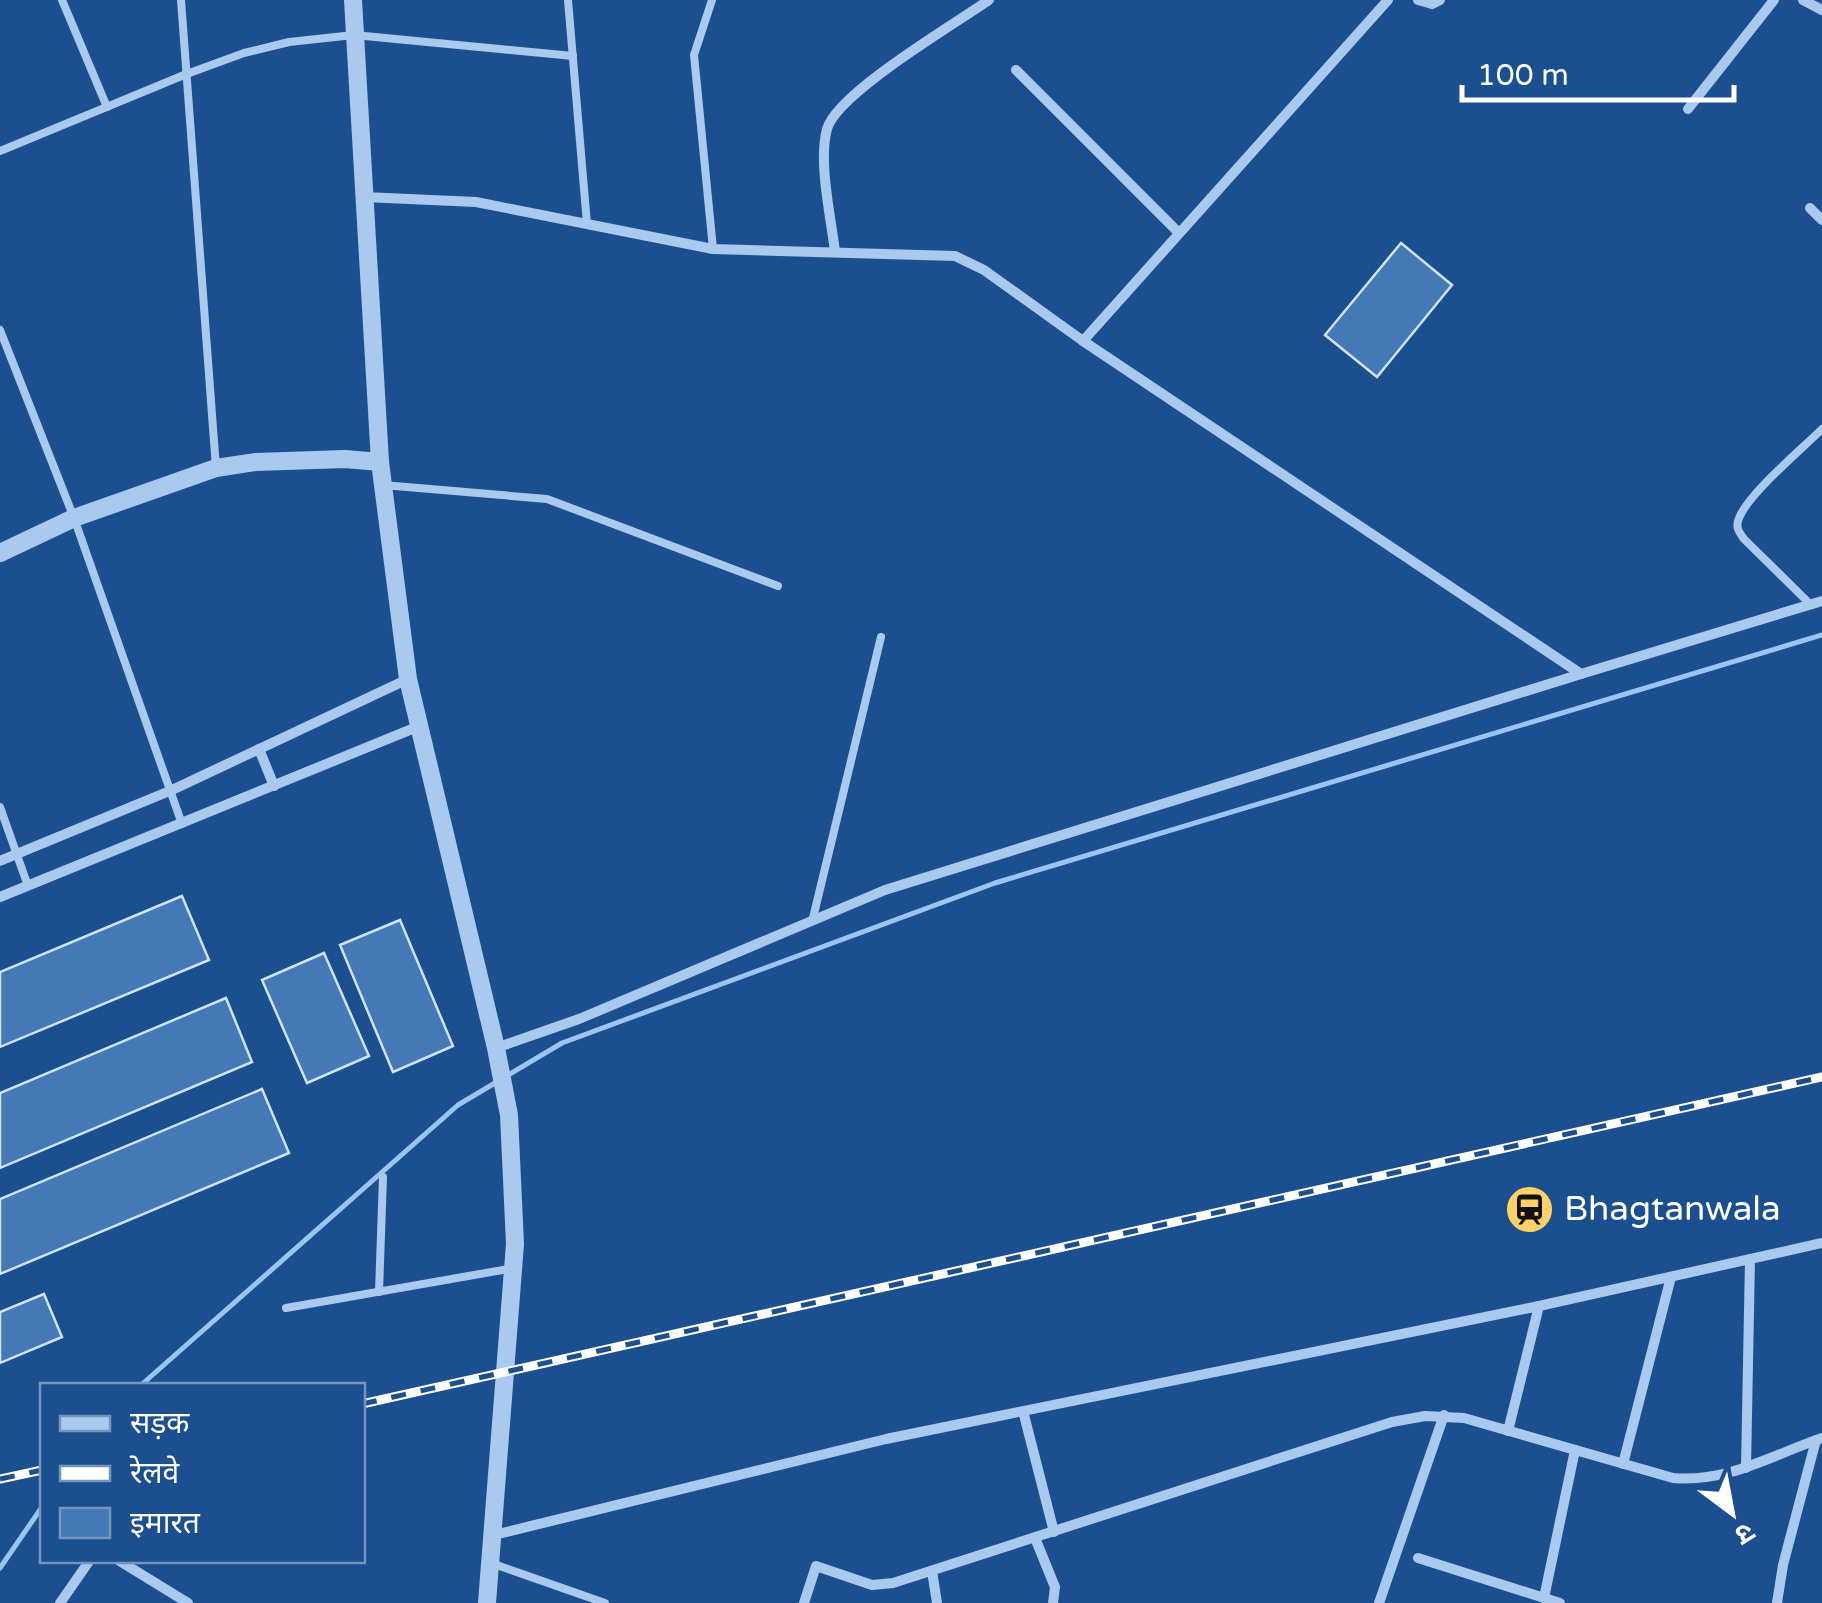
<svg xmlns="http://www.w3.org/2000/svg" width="1822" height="1603" font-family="'Varela Round','Noto Sans Devanagari',sans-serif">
	<rect width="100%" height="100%" fill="#1b4f8f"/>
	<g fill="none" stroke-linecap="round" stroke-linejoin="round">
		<g stroke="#9cc4f0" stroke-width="5">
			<path d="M 140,1386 L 458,1105 L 562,1043 L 995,883 L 1822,635"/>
			<path d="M 0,1568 L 42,1507"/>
		</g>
	</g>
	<g fill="#4478b7" stroke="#cfe3fa" stroke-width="2.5">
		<path d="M 1401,243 L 1452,285 L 1377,377 L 1325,335 Z"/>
		<path d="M 182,896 L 209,960 L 0,1047 L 0,972 Z"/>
		<path d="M 400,920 L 453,1046 L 393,1072 L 340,945 Z"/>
		<path d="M 324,953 L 369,1056 L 307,1083 L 262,980 Z"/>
		<path d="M 226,998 L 252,1062 L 0,1168 L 0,1093 Z"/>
		<path d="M 262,1089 L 289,1153 L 0,1274 L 0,1199 Z"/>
		<path d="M 44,1294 L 62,1337 L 0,1363 L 0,1312 Z"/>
	</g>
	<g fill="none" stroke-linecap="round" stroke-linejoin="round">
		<g stroke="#a9c9ee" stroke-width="8">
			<path d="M 62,0 L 107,107"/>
			<path d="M 181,0 L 216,468"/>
			<path d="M 568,0 L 587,224"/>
			<path d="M 712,0 L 694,55 L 713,249"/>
			<path d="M 0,151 L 184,75 L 244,53 L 289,42 L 354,35 L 573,56"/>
			<path d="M 0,330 L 74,518 L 182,824"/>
			<path d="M 383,485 L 547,499 L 778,586"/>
			<path d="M 1810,604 L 1744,539 C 1739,532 1735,527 1739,518 C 1749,493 1802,449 1822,429"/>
			<path d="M 0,807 L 28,886"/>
			<path d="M 813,918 L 881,637"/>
			<path d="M 379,1292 L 383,1177"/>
			<path d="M 286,1308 L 514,1268"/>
			<path d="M 491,1563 L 605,1603"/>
		</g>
		<g stroke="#a9c9ee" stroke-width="10">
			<path d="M 1418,0 L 1432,4 L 1440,0"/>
			<path d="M 1803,0 L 1822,10"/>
			<path d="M 1016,70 L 1179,233"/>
			<path d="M 1688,109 L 1774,0"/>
			<path d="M 364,197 L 476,202 L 713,249 L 955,256 L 984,270 L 1083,341 L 1581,674 L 1822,601"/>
			<path d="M 1810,208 L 1822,220"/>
			<path d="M 835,252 C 831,217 818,162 827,129 C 837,93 955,24 989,0"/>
			<path d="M 1083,341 L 1388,0"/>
			<path d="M 259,749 L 274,786"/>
			<path d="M 0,861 L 172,790 L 408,679"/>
			<path d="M 0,897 L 417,727"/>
			<path d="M 496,1048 L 579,1019 L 885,890 L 1581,674"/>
			<path d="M 1023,1411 L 1054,1532"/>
			<path d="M 1508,1431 L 1539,1306"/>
			<path d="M 1623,1464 L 1671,1277"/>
			<path d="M 1746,1468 L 1750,1259"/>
			<path d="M 494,1535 L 886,1439 L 1539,1306 L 1822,1243"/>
			<path d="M 1035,1538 L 1055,1587 L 1053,1603"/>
			<path d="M 1418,1558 L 1560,1603"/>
			<path d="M 118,1560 L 188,1603"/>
			<path d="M 932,1571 L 937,1603"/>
			<path d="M 1544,1598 L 1575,1450"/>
			<path d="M 60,1603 L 90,1560"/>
			<path d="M 804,1603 L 816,1566 L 872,1585 L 893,1583 L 1392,1422 L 1425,1416 L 1464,1418 L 1673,1478 C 1727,1483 1772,1455 1822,1438"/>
			<path d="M 1379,1603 L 1444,1415"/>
			<path d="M 1777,1603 L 1783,1565 L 1816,1440"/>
		</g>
		<g stroke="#a9c9ee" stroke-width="18">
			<path d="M 353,0 L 380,462 L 408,679 L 496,1048 L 509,1115 L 515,1244 L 487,1603"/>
			<path d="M 0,553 L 74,518 L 216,468 L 256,462 L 345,459 L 380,462"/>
		</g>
		<defs>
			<g id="rail">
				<path d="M 362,1404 L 1822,1077"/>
				<path d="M 0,1479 L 42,1470"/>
			</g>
		</defs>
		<use href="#rail" stroke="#fff" stroke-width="9"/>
		<use href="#rail" stroke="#1b4f8f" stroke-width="5" stroke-dasharray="15" stroke-linecap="butt"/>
	</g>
	<defs>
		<symbol id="station-disc" viewBox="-11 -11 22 22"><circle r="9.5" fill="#ffd166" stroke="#1b4f8f"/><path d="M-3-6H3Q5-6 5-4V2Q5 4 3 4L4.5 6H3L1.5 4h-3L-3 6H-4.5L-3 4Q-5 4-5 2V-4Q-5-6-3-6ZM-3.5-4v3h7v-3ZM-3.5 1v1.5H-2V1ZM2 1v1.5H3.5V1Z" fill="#111"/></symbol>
	</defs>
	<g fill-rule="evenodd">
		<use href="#station-disc" x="1502" y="1182" width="55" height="55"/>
	</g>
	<g text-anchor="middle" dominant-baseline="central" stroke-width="8" stroke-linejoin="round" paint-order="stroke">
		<g font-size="35" fill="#fff" stroke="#1b4f8f" text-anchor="start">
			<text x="1564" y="1209">Bhagtanwala</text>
		</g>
	</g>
	<rect x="40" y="1383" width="325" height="180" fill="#1b4f8f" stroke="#7695bc" stroke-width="2.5"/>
	<rect x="60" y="1416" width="50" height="15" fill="#a9c9ee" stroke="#7695bc" stroke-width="2.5"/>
	<text x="130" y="1433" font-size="30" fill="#ffffff">सड़क</text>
	<rect x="60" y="1466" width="50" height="15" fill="#ffffff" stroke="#7695bc" stroke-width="2.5"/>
	<text x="130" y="1483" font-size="30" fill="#ffffff">रेलवे</text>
	<rect x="60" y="1508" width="50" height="30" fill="#4478b7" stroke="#7695bc" stroke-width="2.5"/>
	<text x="130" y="1533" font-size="30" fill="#ffffff">इमारत</text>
	<g transform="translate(1732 1513) rotate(148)" stroke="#1b4f8f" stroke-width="8" paint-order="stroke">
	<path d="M0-8L18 38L0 25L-18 38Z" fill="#ffffff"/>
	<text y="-15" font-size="28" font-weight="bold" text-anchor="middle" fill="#ffffff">उ</text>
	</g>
	<path d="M1462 85v15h272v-15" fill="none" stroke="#ffffff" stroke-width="5"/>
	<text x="1477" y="85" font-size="30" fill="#ffffff" stroke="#1b4f8f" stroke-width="8" paint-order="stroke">100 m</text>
</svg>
